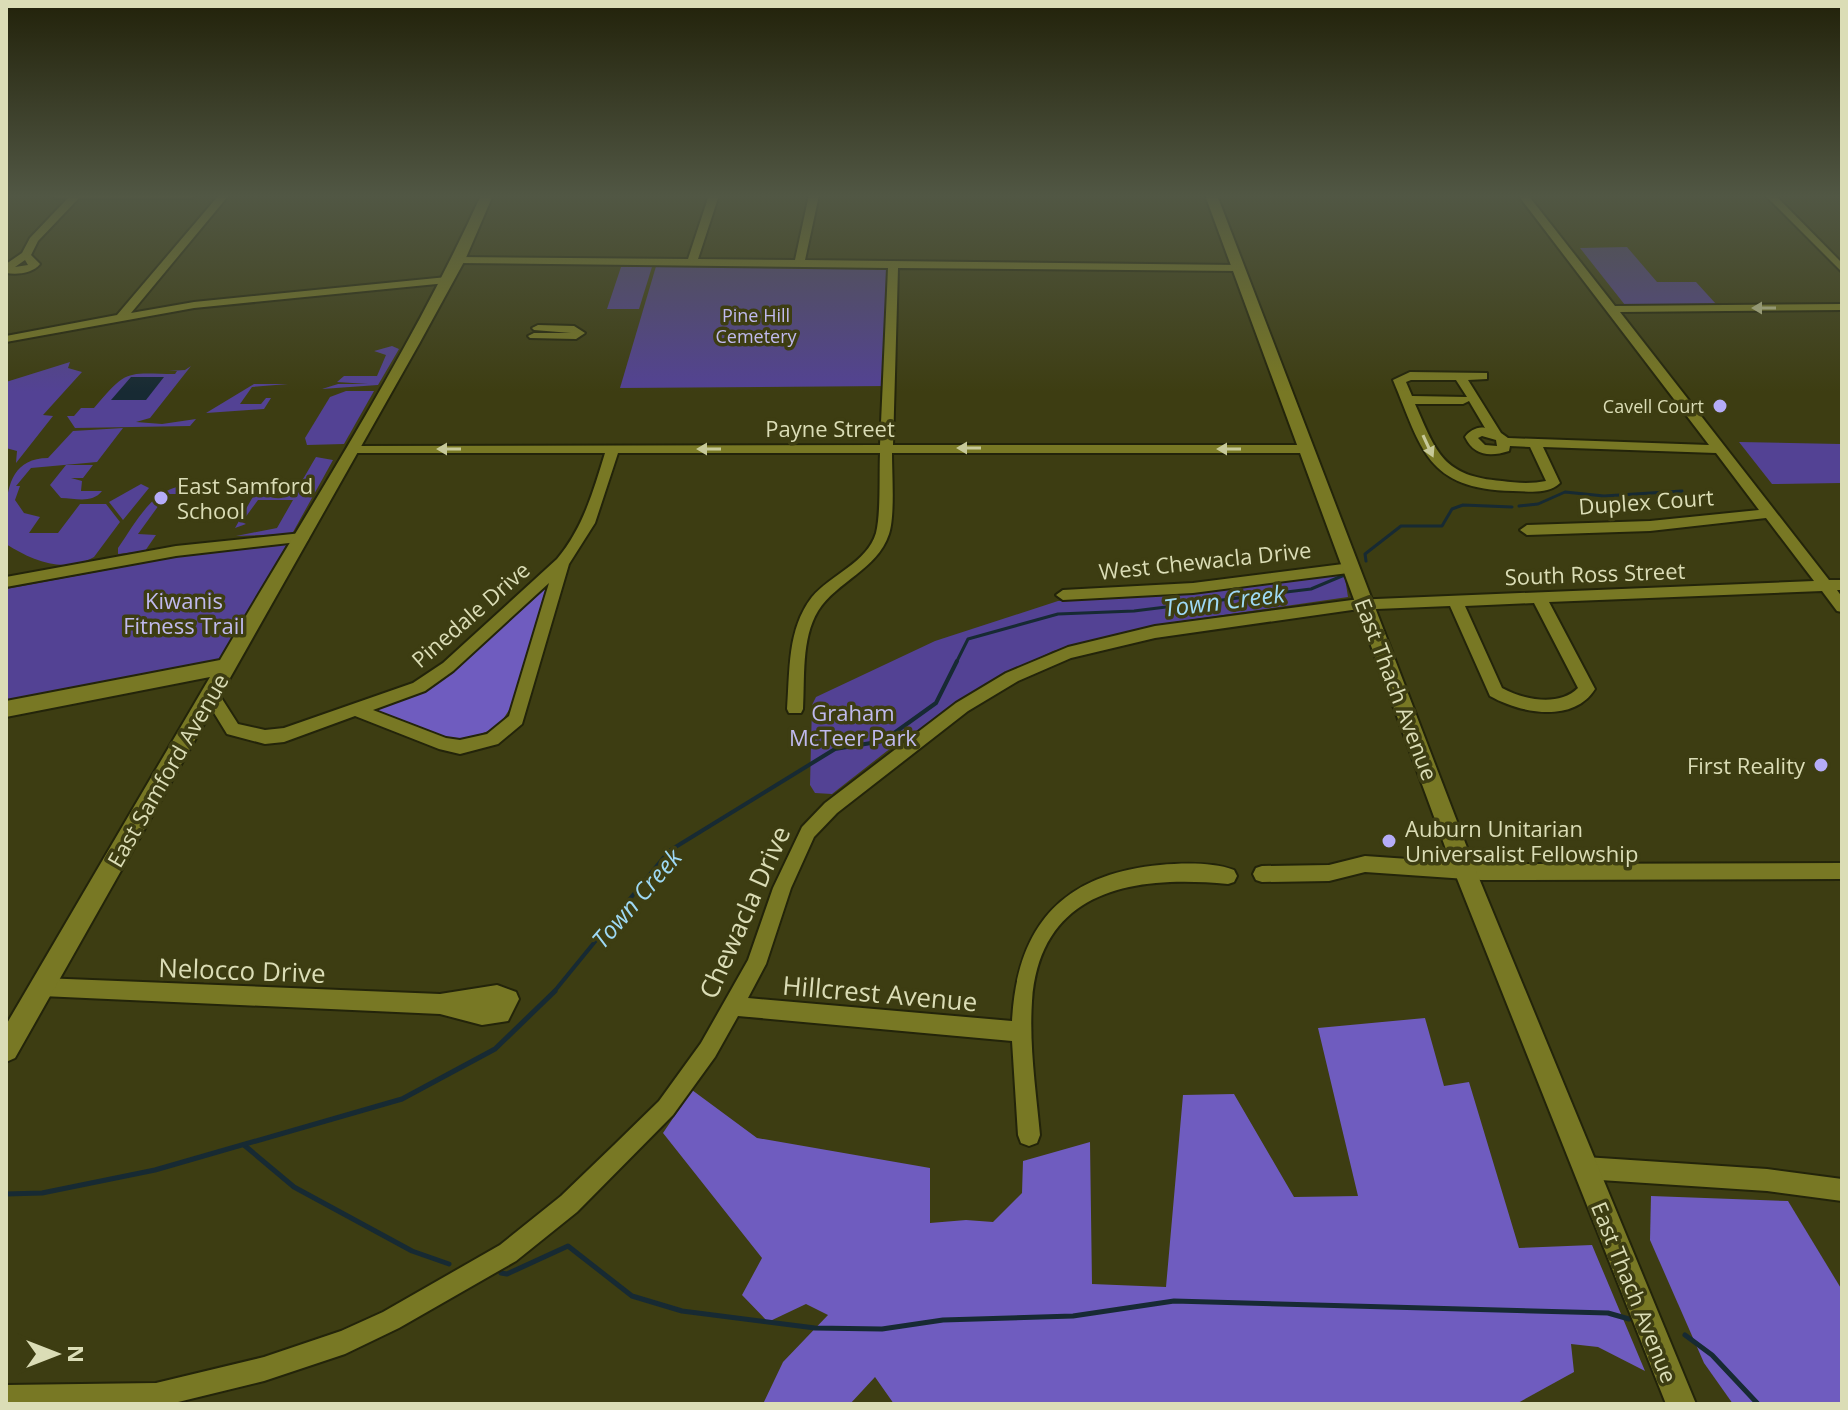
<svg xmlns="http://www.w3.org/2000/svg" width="1848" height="1410" font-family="'Open Sans',sans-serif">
	<rect width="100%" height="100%" fill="#3d3d12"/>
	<g fill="#534294">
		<path d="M 1627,247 L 1657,282 L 1696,282 L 1716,304 L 1625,305 L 1580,248 Z"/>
		<path d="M 657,263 L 893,267 L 888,386 L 620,388 Z"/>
		<path d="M 621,267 L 652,267 L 639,309 L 607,309 Z"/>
		<path d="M 392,346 L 399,349 L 378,385 L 322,389 L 338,384 L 368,384 L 337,382 L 344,376 L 377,376 L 386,355 L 374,351 Z"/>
		<path d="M 70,362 L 68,368 L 82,372 L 43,415 L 53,416 L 16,463 L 17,451 L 6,448 L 6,382 Z"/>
		<path d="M 191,366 L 150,418 L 136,422 L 162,424 L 196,419 L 190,426 L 75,428 L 67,416 L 74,416 L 81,408 L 94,408 C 127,369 125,373 175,374 L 177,371 L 168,371 L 185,370 Z"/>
		<path d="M 254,384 L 288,384 L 252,387 L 240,404 L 261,404 L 266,398 L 271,398 L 264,409 L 206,413 Z"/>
		<path d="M 346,391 L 374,391 L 344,444 L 307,445 L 305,438 L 330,397 Z"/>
		<path d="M 123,428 L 97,462 L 31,468 L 16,486 L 20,486 L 15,500 L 24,513 L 40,517 L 29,533 L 58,533 L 80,504 L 106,504 L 120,522 L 94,557 C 64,574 33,561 6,544 C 6,511 0,458 48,458 L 73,431 Z"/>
		<path d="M 1739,442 L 1840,444 L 1842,483 L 1772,484 Z"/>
		<path d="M 316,457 L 333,460 L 292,534 L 236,536 L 277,528 L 293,500 L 258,500 L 242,522 L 246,524 L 235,528 L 258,488 L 267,488 L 264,493 C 290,511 303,478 316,457 Z"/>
		<path d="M 66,465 L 93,465 L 83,478 L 71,478 L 82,481 L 81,491 L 102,491 C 92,504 75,498 61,498 L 50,485 Z"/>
		<path d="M 141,484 L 149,488 L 123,520 L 109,502 Z"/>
		<path d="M 190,485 L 184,494 L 167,494 L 138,534 L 156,535 L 145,551 L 118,554 L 118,548 C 137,521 153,486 190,485 Z"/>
		<path d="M 287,544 L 220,663 L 6,703 L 6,589 L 177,557 Z"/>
		<path d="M 1331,572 L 1345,578 L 1348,597 L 1154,625 L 1053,651 L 1000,677 L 887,751 L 832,794 L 815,793 L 810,785 L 812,705 L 816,697 L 935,641 L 1058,601 L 1157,594 Z"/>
	</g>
	<g fill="#6f5cbf">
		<path d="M 546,588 L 511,707 L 498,727 L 466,740 L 449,739 L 369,710 L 422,692 L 447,677 Z"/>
		<path d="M 1425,1018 L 1444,1086 L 1469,1082 L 1519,1248 L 1592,1245 L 1645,1371 L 1598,1347 L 1571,1344 L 1574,1372 L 1516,1404 L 894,1404 L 875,1377 L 850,1404 L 763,1404 L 783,1362 L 828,1315 L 806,1304 L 768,1322 L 742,1295 L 762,1258 L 663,1133 L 692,1090 L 757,1138 L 930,1168 L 930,1223 L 966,1220 L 993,1222 L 1022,1193 L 1023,1161 L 1090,1142 L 1092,1284 L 1166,1287 L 1183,1095 L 1234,1094 L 1294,1197 L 1358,1196 L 1318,1028 Z"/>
		<path d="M 1651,1196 L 1788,1201 L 1842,1290 L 1842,1404 L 1733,1404 L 1704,1363 L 1650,1240 Z"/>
	</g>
	<path fill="#172a33" d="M 131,377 L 164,377 L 146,400 L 111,400 Z"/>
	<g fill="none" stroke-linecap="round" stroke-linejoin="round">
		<g stroke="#172a33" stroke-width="3">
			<path d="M 1519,506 L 1538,504 L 1565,492 L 1604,496 L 1682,491"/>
			<path d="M 1366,561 L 1365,554 L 1401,526 L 1442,526 L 1452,509 L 1463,505 L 1512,507"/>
			<path d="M 956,663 L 968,639 L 1058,614 L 1134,611 L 1311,589 L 1342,576"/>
		</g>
		<path stroke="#172a33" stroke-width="4" d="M 553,993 L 669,851 L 835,749 L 883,741 L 936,703 L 957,661"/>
		<g stroke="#172a33" stroke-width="5">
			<path d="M 244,1145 L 294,1187 L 412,1251 L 449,1264"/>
			<path d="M 6,1194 L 42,1193 L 155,1170 L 402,1099 L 495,1049 L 555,991"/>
			<path d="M 501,1273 L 507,1274 L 568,1246 L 632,1296 L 682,1311 L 815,1328 L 882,1329 L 943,1320 L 1073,1316 L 1174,1301 L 1608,1313 L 1629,1319"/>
			<path d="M 1685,1335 L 1712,1355 L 1758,1404"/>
		</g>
		<defs>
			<g id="minor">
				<path d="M 50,195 L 197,195 L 192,198 L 79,198 L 38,241 L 31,255 L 40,264 C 33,273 18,275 6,273 L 6,264 L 22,253 L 30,238 L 68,198 L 55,198 ZM 25,260 L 28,265 L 15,267 Z"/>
				<path d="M 219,195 L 229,195 L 131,313 L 194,302 L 447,277 L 452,280 L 447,283 L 194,308 L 6,342 L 6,336 L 117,315 Z"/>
				<path d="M 709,195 L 719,195 L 698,259 L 795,260 L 809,195 L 819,195 L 805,260 L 1239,265 L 1244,268 L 1239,271 L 898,268 L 893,445 L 1307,445 L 1313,449 L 1307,453 L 892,453 C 892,474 895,516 889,534 C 877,570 837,581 818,611 C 801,639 805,678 803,709 L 801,713 L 789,713 L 787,709 C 790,671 787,629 812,597 C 830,575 867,563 876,533 C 881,513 879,475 880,453 L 618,453 L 595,523 L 569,564 L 522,724 L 498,744 L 460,754 L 439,749 L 355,716 L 284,742 L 265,744 L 227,734 L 203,695 L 205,691 L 217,691 L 238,724 L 265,730 L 284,728 L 413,683 L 443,663 L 557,559 C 583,528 593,492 605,453 L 353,453 L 348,452 L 348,446 L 880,445 L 888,268 L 458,263 L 453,260 L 458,257 L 688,259 ZM 549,583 L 509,716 L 487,734 L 460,740 L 446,738 L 373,710 L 425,691 L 453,671 Z"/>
				<path d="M 1518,195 L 1528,195 L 1615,306 L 1842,304 L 1842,310 L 1620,312 L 1829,580 L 1842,580 L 1842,590 L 1837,590 L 1842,597 L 1842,612 L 1837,611 L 1822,591 L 1549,602 L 1595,689 C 1573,724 1520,713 1490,696 L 1450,606 L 1352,610 L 1155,638 L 1071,658 L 1018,681 L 968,711 L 837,813 L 814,837 L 791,888 L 766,964 L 748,998 L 1012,1021 C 1017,925 1063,874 1160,865 C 1183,863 1213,862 1234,870 L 1237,876 L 1234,882 L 1228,884 C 1136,875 1040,888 1032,1001 C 1029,1046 1036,1091 1040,1135 L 1037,1143 L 1029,1146 L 1021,1143 L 1018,1135 L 1012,1041 L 738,1016 L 715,1057 L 673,1115 L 577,1212 L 516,1261 L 399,1328 L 345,1354 L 264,1381 L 170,1404 L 6,1404 L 6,1385 L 156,1383 L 264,1357 L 341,1331 L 383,1312 L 500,1245 L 561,1196 L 614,1145 L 659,1101 L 701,1043 L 748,960 L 773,888 L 802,827 L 825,803 L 956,703 L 1006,673 L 1068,647 L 1155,626 L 1352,600 L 1814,581 L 1766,518 L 1650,531 L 1527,535 L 1520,530 L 1527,525 L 1650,521 L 1759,510 L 1716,453 L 1543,447 L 1560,483 C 1547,495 1529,491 1513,491 C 1426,489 1422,449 1393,380 L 1410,372 L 1487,373 L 1487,379 L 1468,380 L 1501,433 L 1508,438 L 1709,445 ZM 1411,380 L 1456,380 L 1467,397 L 1412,396 L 1406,382 ZM 1469,401 L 1485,428 C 1478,426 1469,431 1465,437 C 1474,456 1490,457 1509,451 L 1510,446 L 1530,447 L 1546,481 C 1532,484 1515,483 1502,481 C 1443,476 1437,454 1415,404 L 1463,404 ZM 1482,436 L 1496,440 L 1497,446 L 1485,445 L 1478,438 ZM 1534,603 L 1578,688 C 1559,707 1524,700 1502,688 L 1465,606 Z"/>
				<path d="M 1765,195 L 1775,195 L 1842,263 L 1842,272 Z"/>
				<path d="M 538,325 L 574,326 L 585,333 L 576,339 L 530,338 L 528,336 L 534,333 L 571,333 L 534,330 L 532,328 Z"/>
				<path d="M 302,533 L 309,538 L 307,541 L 176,556 L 6,587 L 6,577 L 176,546 Z"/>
				<path d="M 1351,563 L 1356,564 L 1358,568 L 1356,572 L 1193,593 L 1063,600 L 1056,595 L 1063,590 L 1193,583 Z"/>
				<path d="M 1365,856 L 1481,864 L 1842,863 L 1842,879 L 1481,880 L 1365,872 L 1329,881 L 1262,882 L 1256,880 L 1253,874 L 1256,868 L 1262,866 L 1329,865 Z"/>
				<path d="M 42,978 L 440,994 L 497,985 L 516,992 L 519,999 L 508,1021 L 482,1025 L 440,1014 L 42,996 L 35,994 L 32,987 L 35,980 Z"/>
				<path d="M 1585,1157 L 1767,1169 L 1842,1179 L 1842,1201 L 1767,1191 L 1585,1179 L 1577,1176 L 1574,1168 L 1577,1160 Z"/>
			</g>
			<g id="tertiary">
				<path d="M 481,195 L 493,195 L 465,260 L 419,344 L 15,1058 L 6,1062 L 6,1025 L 210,677 L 6,717 L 6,701 L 220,660 C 309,507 408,357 481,195 Z"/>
				<path d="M 1205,195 L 1217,195 L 1476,871 L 1696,1404 L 1666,1404 L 1454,871 Z"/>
			</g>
		</defs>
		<use href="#minor" stroke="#23240a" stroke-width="4"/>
		<use href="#tertiary" stroke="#23240a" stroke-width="4"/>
		<use href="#minor" fill="#787824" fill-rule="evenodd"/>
		<use href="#tertiary" fill="#787824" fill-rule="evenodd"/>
	</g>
	<defs><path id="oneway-solid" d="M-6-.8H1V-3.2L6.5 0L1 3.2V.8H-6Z" transform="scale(2)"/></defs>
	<g fill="#c7c999">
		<use href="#oneway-solid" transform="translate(1764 308) rotate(180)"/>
		<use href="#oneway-solid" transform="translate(1428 446) rotate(65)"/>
		<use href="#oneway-solid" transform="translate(969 448) rotate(-180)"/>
		<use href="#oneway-solid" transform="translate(449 449) rotate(180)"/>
		<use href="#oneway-solid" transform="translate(709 449) rotate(180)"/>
		<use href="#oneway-solid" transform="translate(1229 449) rotate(-180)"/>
	</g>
	<linearGradient id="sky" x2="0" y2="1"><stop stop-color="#22220a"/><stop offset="0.5" stop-color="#515744"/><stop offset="1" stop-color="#515744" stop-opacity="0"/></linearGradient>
	<rect width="1848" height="392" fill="url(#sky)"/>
	<g fill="#b5acf8" stroke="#3d3d12" stroke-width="3">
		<circle cx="1720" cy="406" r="8"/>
		<circle cx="161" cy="498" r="8"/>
		<circle cx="1821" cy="765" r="8"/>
		<circle cx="1389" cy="841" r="8"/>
	</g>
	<g text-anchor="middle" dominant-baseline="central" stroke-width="7" stroke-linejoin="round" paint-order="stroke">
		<g font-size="18" fill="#c0baee" stroke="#3d3d12">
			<text x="756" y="315">Pine Hill<tspan x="756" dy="21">Cemetery</tspan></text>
		</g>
		<g font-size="18" fill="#dbddb6" stroke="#3d3d12" text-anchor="end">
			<text x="1704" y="406">Cavell Court</text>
		</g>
		<g font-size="22" fill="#dbddb6" stroke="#3d3d12">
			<text x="830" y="428">Payne Street</text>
			<text transform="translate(1646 501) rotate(-4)">Duplex Court</text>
			<text transform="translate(1205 560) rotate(-6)">West Chewacla Drive</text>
			<text transform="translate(1595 573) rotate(-2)">South Ross Street</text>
			<text transform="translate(470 614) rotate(-41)">Pinedale Drive</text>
			<text transform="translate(1397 689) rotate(69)">East Thach Avenue</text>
			<text transform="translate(167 770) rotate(-60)">East Samford Avenue</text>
			<text transform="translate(1635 1292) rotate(68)">East Thach Avenue</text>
		</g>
		<g font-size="22" fill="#dbddb6" stroke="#3d3d12" text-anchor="start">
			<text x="177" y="485">East Samford<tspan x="177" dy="25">School</tspan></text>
			<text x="1805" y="765" text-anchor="end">First Reality</text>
			<text x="1405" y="828">Auburn Unitarian<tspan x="1405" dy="25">Universalist Fellowship</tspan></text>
		</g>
		<g font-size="22" fill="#c0baee" stroke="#3d3d12">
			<text x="184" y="600">Kiwanis<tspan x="184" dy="25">Fitness Trail</tspan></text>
			<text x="853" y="712">Graham<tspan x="853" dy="25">McTeer Park</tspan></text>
		</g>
		<g font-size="24" font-style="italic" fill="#9ed9f5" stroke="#3d3d12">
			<text transform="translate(1224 600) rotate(-7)">Town Creek</text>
			<text transform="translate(636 898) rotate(-49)">Town Creek</text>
		</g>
		<g font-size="26" fill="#dbddb6" stroke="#3d3d12">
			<text transform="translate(744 912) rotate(-66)">Chewacla Drive</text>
			<text transform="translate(242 970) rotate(2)">Nelocco Drive</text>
			<text transform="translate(880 993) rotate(5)">Hillcrest Avenue</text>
		</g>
	</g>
	<rect width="1848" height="1410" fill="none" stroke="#dbddb6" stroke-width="16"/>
	<g transform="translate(56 1354) rotate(90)" stroke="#3d3d12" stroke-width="6" paint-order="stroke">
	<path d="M0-6L14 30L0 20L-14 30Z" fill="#dbddb6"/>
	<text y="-12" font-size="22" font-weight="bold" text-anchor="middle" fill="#dbddb6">N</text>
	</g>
</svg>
